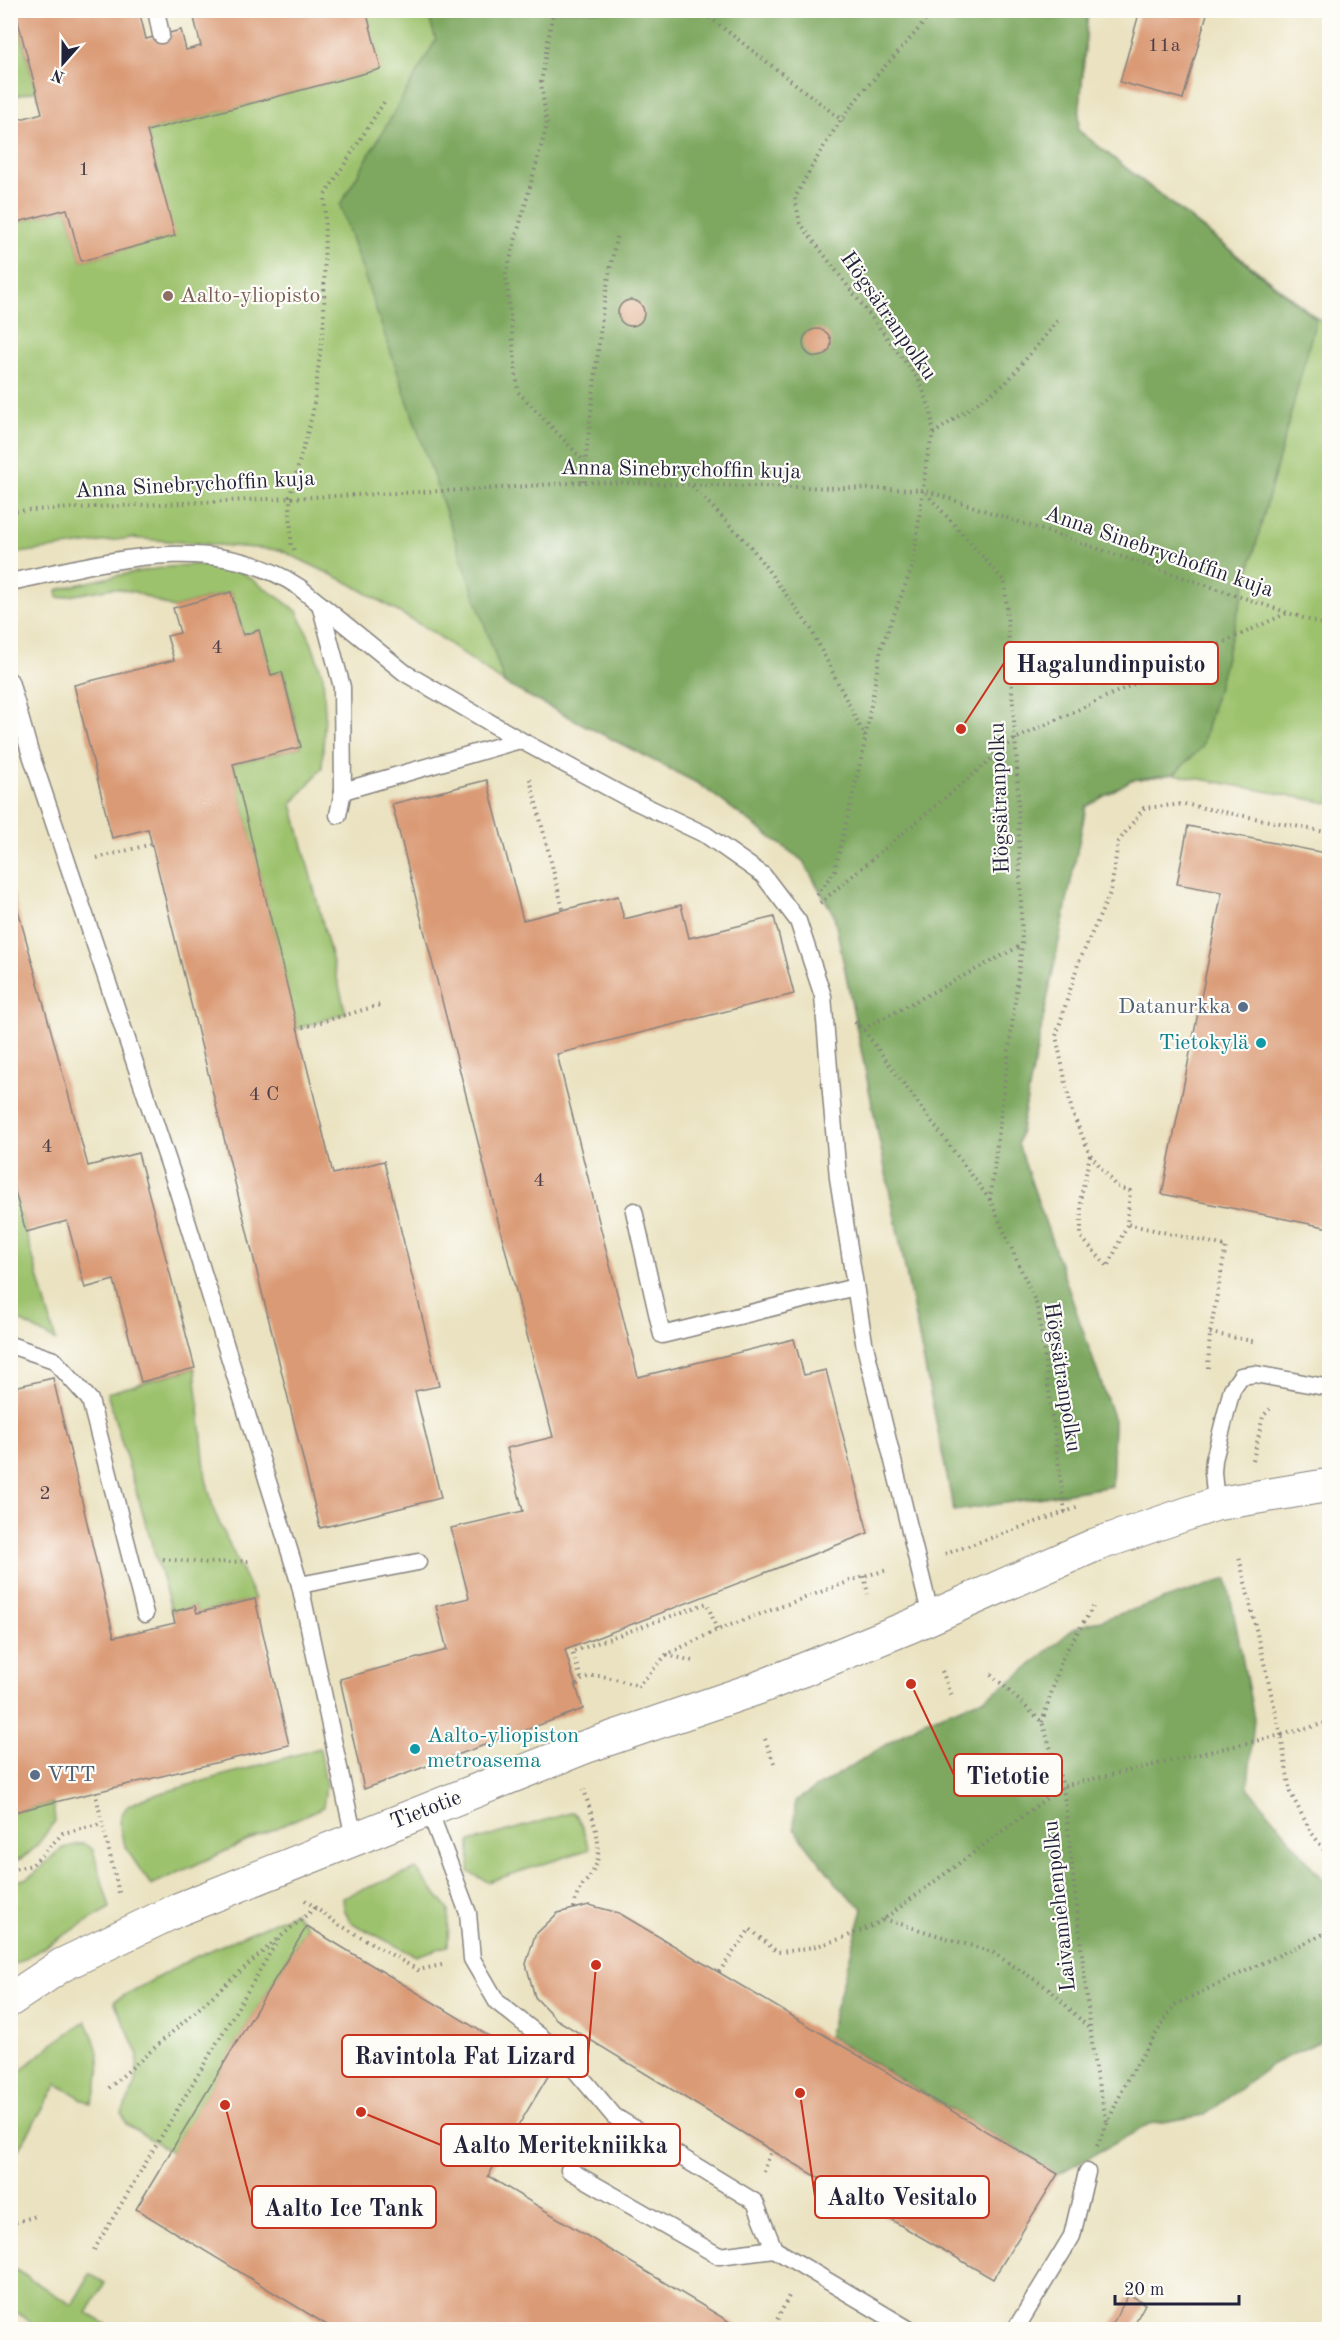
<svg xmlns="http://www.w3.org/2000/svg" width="1340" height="2340" font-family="'Old Standard TT',serif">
	<rect width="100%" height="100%" fill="#fdfcf7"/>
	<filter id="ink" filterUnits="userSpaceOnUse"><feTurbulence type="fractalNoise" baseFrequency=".0167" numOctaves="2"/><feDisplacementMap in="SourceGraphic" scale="12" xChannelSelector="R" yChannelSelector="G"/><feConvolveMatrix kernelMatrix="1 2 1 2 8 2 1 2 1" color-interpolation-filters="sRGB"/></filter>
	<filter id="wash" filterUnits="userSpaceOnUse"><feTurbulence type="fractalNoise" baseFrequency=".008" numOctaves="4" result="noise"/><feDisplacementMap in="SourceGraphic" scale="24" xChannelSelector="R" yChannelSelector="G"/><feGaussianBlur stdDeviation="1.35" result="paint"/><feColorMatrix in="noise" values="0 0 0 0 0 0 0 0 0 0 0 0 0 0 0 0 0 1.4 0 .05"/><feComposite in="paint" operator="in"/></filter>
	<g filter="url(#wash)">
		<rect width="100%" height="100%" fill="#eae2c0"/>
		<g fill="#9dc26d" stroke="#607254" stroke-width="1.5">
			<path d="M 10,11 L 15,11 L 36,91 L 11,97 Z"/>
			<path d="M 366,11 L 1088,11 L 1078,130 L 1330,328 L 1329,803 L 1174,774 L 1131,780 L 1086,806 L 1018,1144 L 1114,1420 L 1112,1486 L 954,1511 L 834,915 L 803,861 L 699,784 L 505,684 L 434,633 L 351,584 L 280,550 L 131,538 L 11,554 L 11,224 L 67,209 L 81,261 L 174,236 L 147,131 L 380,69 Z"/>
			<path d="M 202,564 L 241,572 L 275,595 L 297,611 L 310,639 L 323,676 L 325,712 L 322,768 L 292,804 L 346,1013 L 297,1029 L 233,764 L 301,747 L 283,672 L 271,675 L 259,630 L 243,635 L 231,592 L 173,608 L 135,592 L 112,588 L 58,598 L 57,590 C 105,577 152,567 202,564 Z"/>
			<path d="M 10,1174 L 56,1341 L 11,1316 Z"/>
			<path d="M 195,1368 L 206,1479 L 214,1511 L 255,1599 L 197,1613 L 195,1606 L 172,1612 L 107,1393 Z"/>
			<path d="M 320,1748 L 326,1785 L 323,1807 L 151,1885 C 139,1867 107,1831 126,1808 C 130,1803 141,1800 147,1797 Z"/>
			<path d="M 53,1803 L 55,1821 C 44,1836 30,1859 11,1862 L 11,1813 Z"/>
			<path d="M 573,1812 L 578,1817 L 590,1849 L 488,1882 L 469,1872 L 470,1842 Z"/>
			<path d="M 83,1843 L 93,1850 L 110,1908 L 11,1967 L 11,1880 C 36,1884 44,1859 63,1848 C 69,1846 77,1845 83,1843 Z"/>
			<path d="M 416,1869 L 449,1910 L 448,1946 L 416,1956 L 350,1922 L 344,1909 L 343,1897 Z"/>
			<path d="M 294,1913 L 307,1926 L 171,2152 L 126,2124 L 122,2113 L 136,2083 L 138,2053 L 114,2001 L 193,1958 Z"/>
			<path d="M 86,2021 C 101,2052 105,2071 91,2104 L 57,2084 L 11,2162 L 11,2079 L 50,2046 Z"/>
			<path d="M 11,2267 L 72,2305 L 90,2274 L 105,2283 L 87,2313 L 114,2329 L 40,2329 L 11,2308 Z"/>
		</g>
		<g fill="#7ea860" stroke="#50654e" stroke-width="1.5">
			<path d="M 427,11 L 1088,11 L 1078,130 L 1316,319 L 1202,747 L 1174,774 L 1131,780 L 1086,807 L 1018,1144 L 1114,1420 L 1112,1486 L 954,1511 L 834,915 L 803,861 L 699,784 L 505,684 L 340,205 L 436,40 Z"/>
			<path d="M 1227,1579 L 1254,1718 L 1248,1787 L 1329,1888 L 1329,2037 L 1273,2064 L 1205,2115 L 1150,2124 L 1058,2174 L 828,2036 L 863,1909 L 841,1889 L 794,1829 L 795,1801 L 922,1722 L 985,1698 L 1019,1675 L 1073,1629 Z"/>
		</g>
		<g id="blocks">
			<g fill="#da9a75">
				<path d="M 15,10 L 139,10 L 146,39 L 181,30 L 186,50 L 201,46 L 192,10 L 366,10 L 381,69 L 147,131 L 175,236 L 81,261 L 67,209 L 10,224 L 10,122 L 42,113 Z"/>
				<path d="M 1140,10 L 1208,10 L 1183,99 L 1120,82 Z"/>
				<circle cx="631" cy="313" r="13"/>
				<circle cx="817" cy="343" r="14"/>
				<path d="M 231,592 L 243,635 L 259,630 L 271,675 L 282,672 L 301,747 L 233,764 L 333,1174 L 384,1161 L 439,1386 L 415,1391 L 441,1498 L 320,1528 L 148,829 L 112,838 L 74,685 L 174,660 L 167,636 L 180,633 L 173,608 Z"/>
				<path d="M 487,780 L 523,920 L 618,896 L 624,919 L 681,905 L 689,938 L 774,917 L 794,994 L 557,1054 L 638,1377 L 794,1339 L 804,1375 L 826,1370 L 868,1533 L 565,1650 L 583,1709 L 364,1789 L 340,1679 L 447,1650 L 436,1606 L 469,1598 L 451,1528 L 523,1511 L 507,1448 L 553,1437 L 392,804 Z"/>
				<path d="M 1188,826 L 1330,854 L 1330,1228 L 1162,1194 L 1222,892 L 1177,884 Z"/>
				<path d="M 10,881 L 88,1166 L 138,1153 L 195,1368 L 141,1382 L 114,1280 L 85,1288 L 67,1221 L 26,1232 L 10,1174 Z"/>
				<path d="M 53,1378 L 114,1637 L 175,1623 L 172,1612 L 195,1606 L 197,1613 L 255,1599 L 289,1745 L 10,1813 L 10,1388 Z"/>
				<path d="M 589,1905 L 619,1913 L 1058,2174 L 993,2279 L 771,2150 L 556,2019 L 535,1997 L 526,1964 L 535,1935 L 558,1913 Z"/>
				<path d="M 307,1926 L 550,2073 L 488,2176 L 743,2330 L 335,2330 L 136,2209 Z"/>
				<path d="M 1129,2294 L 1145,2304 L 1131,2330 L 1109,2330 Z"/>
			</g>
		</g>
	</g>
	<g filter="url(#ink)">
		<use href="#blocks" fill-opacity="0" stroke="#86827e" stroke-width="1.5"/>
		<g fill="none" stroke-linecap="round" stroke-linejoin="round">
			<defs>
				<g id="lane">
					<path d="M 156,10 L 161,35"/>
					<path d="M 10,582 C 103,563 214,529 299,587 L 405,673 L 520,740 L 624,796 L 706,835 L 763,875 L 798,921 L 823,996 L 838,1178 L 864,1342 L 931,1617"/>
					<path d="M 320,604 L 342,687 L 343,791 L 338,815"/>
					<path d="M 10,681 L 29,749 L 174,1179 L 300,1585 L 418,1562"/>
					<path d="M 343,791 L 520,740"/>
					<path d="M 634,1211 L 662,1335 L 855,1287"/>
					<path d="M 10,1345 L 54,1360 L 90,1400 L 145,1614"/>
					<path d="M 1216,1504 L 1213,1472 L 1214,1460 L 1232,1389 L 1241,1376 L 1255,1374 L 1330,1388"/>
					<path d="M 300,1585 L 354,1838"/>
					<path d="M 429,1810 L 468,1913 L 472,1959 L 497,2002 L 560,2052 L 614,2116 L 755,2202 L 774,2249 L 719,2256 L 569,2170"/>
					<path d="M 774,2249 L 910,2330"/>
					<path d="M 1015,2330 L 1072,2236 L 1087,2172"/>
				</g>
				<path id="street" d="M 10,2000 L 62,1965 L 177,1910 L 585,1747 L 758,1688 L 911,1626 L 1095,1545 L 1216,1504 L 1330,1485"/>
			</defs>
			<use href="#lane" stroke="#86827e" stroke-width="19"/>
			<use href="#street" stroke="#86827e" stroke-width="35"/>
			<g stroke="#86827e" stroke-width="4" stroke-dasharray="1.5 4.5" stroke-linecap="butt">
				<path d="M 553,10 L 541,83 L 547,125 L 506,274 L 518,392 L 585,462"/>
				<path d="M 700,10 L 843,121"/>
				<path d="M 933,434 L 1006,383 L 1058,320"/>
				<path d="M 583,482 L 603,308 L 617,233"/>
				<path d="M 692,486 L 751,547 L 811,629 L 865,737"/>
				<path d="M 926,493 L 1005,582 L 1017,767 L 1022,945 L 990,1200 L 1038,1308 L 1065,1512"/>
				<path d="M 10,511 L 486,489 L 583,482 L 924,490 L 1330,627"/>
				<path d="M 294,550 L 291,545 L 290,496 L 313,412 L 324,321 L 325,195 L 386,99"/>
				<path d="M 530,779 L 563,909"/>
				<path d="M 97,858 L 152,844"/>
				<path d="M 817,895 L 835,870 L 863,751 L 881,648 L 913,565 L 927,458 L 933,434 L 931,411 L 919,380 L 800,223 L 795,198 C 816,157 842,114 873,80 C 893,56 915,36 933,10"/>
				<path d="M 820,903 L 1015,739 L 1287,613"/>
				<path d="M 855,1022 L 863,1029 L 990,1200"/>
				<path d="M 297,1029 L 380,1005"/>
				<path d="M 863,1029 L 1022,945"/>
				<path d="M 1090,1155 L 1081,1196 L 1081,1237 L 1108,1267 L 1127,1225"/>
				<path d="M 1210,1333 L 1257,1342"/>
				<path d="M 1208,1368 L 1210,1333 L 1226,1246 L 1127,1224 L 1130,1191 L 1116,1186 L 1090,1154 L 1072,1112 L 1056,1036 L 1078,964 L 1111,891 L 1118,842 L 1144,808 L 1184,804 L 1330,833"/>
				<path d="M 1253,1460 L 1263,1416 L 1270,1409"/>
				<path d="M 945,1554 L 1079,1507"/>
				<path d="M 163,1559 L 208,1563 L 249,1561"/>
				<path d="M 864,1576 L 868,1594"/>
				<path d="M 667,1655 L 693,1661"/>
				<path d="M 942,1671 L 952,1696"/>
				<path d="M 991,1674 L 1042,1722 L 1063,1786 L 1095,2069 L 1107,2122"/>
				<path d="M 581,1678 L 572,1652 L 707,1603 L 717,1630"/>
				<path d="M 577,1685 C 590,1666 620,1682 639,1686"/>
				<path d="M 638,1687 L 666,1655 L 717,1630 L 864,1576 L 888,1570"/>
				<path d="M 1042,1722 L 1063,1656 L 1093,1607"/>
				<path d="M 1330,1722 L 1281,1735 L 1290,1792 L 1311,1832 L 1330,1858"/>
				<path d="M 765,1739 L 774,1763"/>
				<path d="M 95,1792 L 120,1897"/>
				<path d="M 10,1870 L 32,1865 L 63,1833 L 103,1824"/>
				<path d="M 305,1900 L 335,1922 L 418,1970 L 442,1965"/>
				<path d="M 574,1908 C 578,1882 587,1886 595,1867 C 605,1844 590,1813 584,1789"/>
				<path d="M 884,1919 L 992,1952 L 1049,1989 L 1090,2029"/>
				<path d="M 719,1972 L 750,1929 L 777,1952 C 814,1950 846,1938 880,1922 L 1063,1786 L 1281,1735 L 1239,1557"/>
				<path d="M 109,2088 L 276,1940"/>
				<path d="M 1097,2146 L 1127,2080 L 1174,2005 L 1330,1931"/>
				<path d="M 764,2172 L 771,2150"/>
				<path d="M 10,2224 L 36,2216"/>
				<path d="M 94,2250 L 279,1938 L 315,1908"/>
				<path d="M 772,2330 L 790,2294"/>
			</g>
			<use href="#lane" stroke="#fff" stroke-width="16"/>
			<use href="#street" stroke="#fff" stroke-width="33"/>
		</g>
	</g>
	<circle fill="#8d6e63" stroke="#fdfcf7" stroke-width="2" cx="168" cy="296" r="6"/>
	<g fill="#5c6f8a" stroke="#fdfcf7" stroke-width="2">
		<circle cx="1243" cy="1007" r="6"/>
		<circle cx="35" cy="1775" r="6"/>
	</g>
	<g fill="#0f9aa8" stroke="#fdfcf7" stroke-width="2">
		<circle cx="1261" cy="1043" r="6"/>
		<circle cx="415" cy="1749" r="6"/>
	</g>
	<g text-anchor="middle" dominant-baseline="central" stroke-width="4.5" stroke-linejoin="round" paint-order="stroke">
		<g font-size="20" fill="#50404a">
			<text x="1164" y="46">11a</text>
			<text x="84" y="170">1</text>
			<text x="217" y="648">4</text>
			<text x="264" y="1095">4 C</text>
			<text x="47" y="1147">4</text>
			<text x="539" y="1181">4</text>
			<text x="45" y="1494">2</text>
		</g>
		<g font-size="22" fill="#785e54" stroke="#fdfcf7" text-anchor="start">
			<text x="180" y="296">Aalto-yliopisto</text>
		</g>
		<g font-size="22" fill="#22223b" stroke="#fdfcf7">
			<text transform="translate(888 316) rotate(55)">Högsätranpolku</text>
			<text transform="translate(681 470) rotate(1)">Anna Sinebrychoffin kuja</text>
			<text transform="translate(195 485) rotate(-3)">Anna Sinebrychoffin kuja</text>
			<text transform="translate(1159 552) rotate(19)">Anna Sinebrychoffin kuja</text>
			<text transform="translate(1000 798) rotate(-92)">Högsätranpolku</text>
			<text transform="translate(1062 1377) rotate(81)">Högsätranpolku</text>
			<text transform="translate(426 1810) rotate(-21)">Tietotie</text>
			<text transform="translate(1060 1906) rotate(-96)">Laivamiehenpolku</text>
		</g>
		<g font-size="22" fill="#4e5e75" stroke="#fdfcf7" text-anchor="end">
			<text x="1231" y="1007">Datanurkka</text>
			<text x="47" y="1775" text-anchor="start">VTT</text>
		</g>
		<g font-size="22" fill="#0d838f" stroke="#fdfcf7" text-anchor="end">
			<text x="1249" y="1043">Tietokylä</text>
			<text x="427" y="1736" text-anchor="start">Aalto-yliopiston<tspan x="427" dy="25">metroasema</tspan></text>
		</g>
	</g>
	<path fill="none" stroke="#c8321e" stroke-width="2" d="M961 729L1004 663M911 1684L954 1775M596 1965L588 2056M361 2112L441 2145M800 2093L815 2197M225 2105L252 2207"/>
	<g fill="#c8321e" stroke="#fdfcf7" stroke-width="2">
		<circle cx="961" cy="729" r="6"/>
		<circle cx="911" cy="1684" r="6"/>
		<circle cx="596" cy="1965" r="6"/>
		<circle cx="361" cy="2112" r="6"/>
		<circle cx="800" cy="2093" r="6"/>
		<circle cx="225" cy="2105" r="6"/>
	</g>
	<g fill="#fdfcf7" stroke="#c8321e" stroke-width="2">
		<rect x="1004" y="642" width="214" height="42" rx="6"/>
		<rect x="954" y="1754" width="108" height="42" rx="6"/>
		<rect x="342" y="2035" width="246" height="42" rx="6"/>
		<rect x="441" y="2124" width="239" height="42" rx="6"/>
		<rect x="815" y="2176" width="174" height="42" rx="6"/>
		<rect x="252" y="2186" width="184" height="42" rx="6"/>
	</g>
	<g font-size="24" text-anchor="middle" font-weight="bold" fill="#22223b">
		<text x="1111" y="672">Hagalundinpuisto</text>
		<text x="1008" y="1784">Tietotie</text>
		<text x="465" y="2064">Ravintola Fat Lizard</text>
		<text x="560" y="2153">Aalto Meritekniikka</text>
		<text x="902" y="2205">Aalto Vesitalo</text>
		<text x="344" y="2216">Aalto Ice Tank</text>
	</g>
	<rect width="1340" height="2340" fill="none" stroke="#fdfcf7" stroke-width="36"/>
	<g transform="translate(63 63) rotate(201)" stroke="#fdfcf7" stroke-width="4.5" paint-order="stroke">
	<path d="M0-4.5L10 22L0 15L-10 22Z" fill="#22223b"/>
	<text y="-9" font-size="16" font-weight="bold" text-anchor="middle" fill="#22223b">N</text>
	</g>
	<path d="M1115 2295v9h124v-9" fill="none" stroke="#22223b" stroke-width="3"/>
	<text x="1124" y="2295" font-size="18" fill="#22223b" stroke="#fdfcf7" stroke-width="4.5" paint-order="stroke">20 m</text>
</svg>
